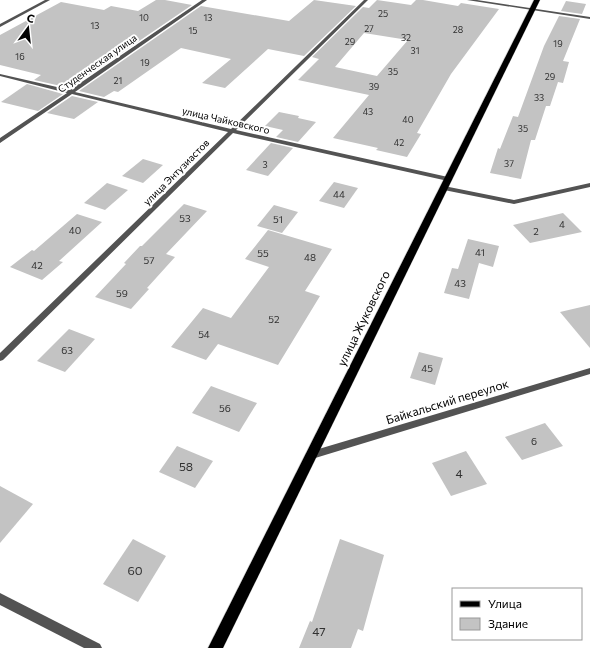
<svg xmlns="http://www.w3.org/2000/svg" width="590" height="648" font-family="Commissioner,sans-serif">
	<rect width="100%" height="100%" fill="#fff"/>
	<g fill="#c3c3c3" fill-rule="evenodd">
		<path d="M 156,0 L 165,0 L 192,5 L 70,88 L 34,80 L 41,75 L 0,65 L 0,35 L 61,2 L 104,10 L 111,6 L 138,11 Z"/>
		<path d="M 314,0 L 356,6 L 304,56 L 268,49 L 225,88 L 202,83 L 231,59 L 181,48 L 118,92 L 114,91 L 104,97 L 79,91 L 201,6 L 289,21 Z"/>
		<path d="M 377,0 L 411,5 L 416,0 L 423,0 L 458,6 L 461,3 L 499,9 L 451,74 L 417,133 L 421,134 L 407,157 L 376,150 L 378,148 L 333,138 L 369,95 L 298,80 L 319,59 L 312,57 L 363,7 L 369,8 ZM 364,33 L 408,40 L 377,76 L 335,67 Z"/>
		<path d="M 566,1 L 586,4 L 582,14 L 561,11 Z"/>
		<path d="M 559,16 L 580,19 L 563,61 L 569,62 L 563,83 L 558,82 L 550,106 L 546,106 L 535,140 L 531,140 L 521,179 L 490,173 L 498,148 L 500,149 L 513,116 L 518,117 L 544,46 Z"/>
		<path d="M 27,84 L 63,94 L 38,111 L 1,102 Z"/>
		<path d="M 72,96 L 98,102 L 74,119 L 47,113 Z"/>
		<path d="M 279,112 L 299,116 L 298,118 L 316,122 L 298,142 L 276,137 L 283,130 L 265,126 Z"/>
		<path d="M 271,143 L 293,148 L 268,176 L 246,170 Z"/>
		<path d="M 143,159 L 163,165 L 143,183 L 122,176 Z"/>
		<path d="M 334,182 L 358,188 L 344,208 L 319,201 Z"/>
		<path d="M 107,183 L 128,190 L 105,210 L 84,203 Z"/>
		<path d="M 184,204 L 207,211 L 166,254 L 175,257 L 147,288 L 149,289 L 131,309 L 95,297 L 126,264 L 124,263 L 140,246 L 142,246 Z"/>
		<path d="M 274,205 L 298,212 L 282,233 L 257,226 Z"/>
		<path d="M 563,213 L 582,232 L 530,243 L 513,225 Z"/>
		<path d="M 77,214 L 102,222 L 59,261 L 63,262 L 42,280 L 10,267 L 32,250 L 34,251 Z"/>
		<path d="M 268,230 L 332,249 L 305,291 L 320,296 L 278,365 L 218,344 L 206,360 L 171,347 L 203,308 L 231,318 L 269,267 L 245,259 Z"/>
		<path d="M 468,239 L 499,246 L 493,267 L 479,263 L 469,299 L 444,293 L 452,268 L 458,269 Z"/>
		<path d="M 590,305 L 590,348 L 560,312 Z"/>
		<path d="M 69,329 L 95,339 L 65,372 L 37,361 Z"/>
		<path d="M 419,352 L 443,358 L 435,385 L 410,378 Z"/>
		<path d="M 211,386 L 257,403 L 239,432 L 192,413 Z"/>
		<path d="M 545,423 L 563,446 L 522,460 L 505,437 Z"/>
		<path d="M 177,446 L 213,461 L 195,488 L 159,472 Z"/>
		<path d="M 466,451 L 487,484 L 451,496 L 432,463 Z"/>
		<path d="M 0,486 L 33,504 L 0,543 Z"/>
		<path d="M 133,539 L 166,556 L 138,602 L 103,584 Z"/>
		<path d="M 340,539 L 384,555 L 363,631 L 358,629 L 351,648 L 299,648 L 310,621 L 312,622 Z"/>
	</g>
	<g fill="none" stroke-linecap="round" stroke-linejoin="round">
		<defs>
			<path id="primary" d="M 534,0 L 540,0 L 223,648 L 208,648 Z"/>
		</defs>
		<use href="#primary" stroke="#dbdbdb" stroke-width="1"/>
		<g fill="#535353" fill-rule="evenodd">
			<path d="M 45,0 L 50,0 L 0,27 L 0,24 Z"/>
			<path d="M 202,0 L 207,0 L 75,92 L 231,129 L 364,0 L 368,0 L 236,130 L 448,177 L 451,179 L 448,181 L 233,133 L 3,360 L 0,361 L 0,353 L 228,132 L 72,94 L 0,143 L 0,138 L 67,93 L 0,76 L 0,74 L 70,90 Z"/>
			<path d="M 467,0 L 477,0 L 590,17 L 590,19 Z"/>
			<path d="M 590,183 L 590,187 L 514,204 L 444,190 L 441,188 L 444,186 L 514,200 Z"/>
			<path d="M 590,368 L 590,374 L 312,459 L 309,458 L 307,455 L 309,452 L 312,451 Z"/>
			<path d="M 0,593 L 100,644 L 102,648 L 84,648 L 0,605 Z"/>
		</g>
		<use href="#primary" fill="#000" fill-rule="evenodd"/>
	</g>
	<g text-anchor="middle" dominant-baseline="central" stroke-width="4" stroke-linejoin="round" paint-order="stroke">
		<g font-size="9" fill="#313131">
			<text x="383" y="13">25</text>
			<text x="144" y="17">10</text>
			<text x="208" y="17">13</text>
			<text x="95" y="25">13</text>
			<text x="369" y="28">27</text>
			<text x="458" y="29">28</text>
			<text x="193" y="30">15</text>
			<text x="406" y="37">32</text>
			<text x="350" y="41">29</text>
			<text x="558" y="43">19</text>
			<text x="415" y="50">31</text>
			<text x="20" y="56">16</text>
			<text x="145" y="62">19</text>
			<text x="393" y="71">35</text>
			<text x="550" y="76">29</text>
			<text x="118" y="80">21</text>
			<text x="374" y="86">39</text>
			<text x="539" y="97">33</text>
			<text x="368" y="111">43</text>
			<text x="408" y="119">40</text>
			<text x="523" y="128">35</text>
			<text x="399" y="142">42</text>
			<text x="509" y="163">37</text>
			<text x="265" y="164">3</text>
		</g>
		<g font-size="10" fill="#000" stroke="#fff">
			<text transform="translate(97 63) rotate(-35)">Студенческая улица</text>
			<text transform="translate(226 120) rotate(13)">улица Чайковского</text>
			<text transform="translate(176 172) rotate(-45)">улица Энтузиастов</text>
		</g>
		<g font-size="10" fill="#313131">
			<text x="339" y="194">44</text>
			<text x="185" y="218">53</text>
			<text x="278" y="219">51</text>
			<text x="562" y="224">4</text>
			<text x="75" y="230">40</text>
			<text x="536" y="231">2</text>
			<text x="480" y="252">41</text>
			<text x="263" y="253">55</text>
			<text x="310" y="257">48</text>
			<text x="149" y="260">57</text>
			<text x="37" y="265">42</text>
			<text x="460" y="283">43</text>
			<text x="122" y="293">59</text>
			<text x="274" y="319">52</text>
			<text x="204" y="334">54</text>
			<text x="67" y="350">63</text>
			<text x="427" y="368">45</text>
			<text x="225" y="408">56</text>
			<text x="534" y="441">6</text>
		</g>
		<g font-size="12" fill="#000" stroke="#fff">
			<text transform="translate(363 318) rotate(-64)">улица Жуковского</text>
			<text transform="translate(447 401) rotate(-17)">Байкальский переулок</text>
		</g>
		<g font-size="12" fill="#313131">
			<text x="186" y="466">58</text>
			<text x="459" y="473">4</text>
			<text x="135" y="570">60</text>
			<text x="319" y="631">47</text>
		</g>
	</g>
	<rect x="452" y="588" width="130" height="52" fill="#ffffff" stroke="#999999"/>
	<rect x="460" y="601" width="20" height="6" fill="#000000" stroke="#999999"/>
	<text x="488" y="608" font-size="12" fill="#000000">Улица</text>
	<rect x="460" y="618" width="20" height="12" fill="#c3c3c3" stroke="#999999"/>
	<text x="488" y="628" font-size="12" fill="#000000">Здание</text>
	<g transform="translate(28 28) rotate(15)" stroke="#ffffff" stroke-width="3" paint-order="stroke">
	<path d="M0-3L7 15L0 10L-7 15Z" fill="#000000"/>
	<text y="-6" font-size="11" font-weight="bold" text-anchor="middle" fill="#000000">С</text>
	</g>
</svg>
